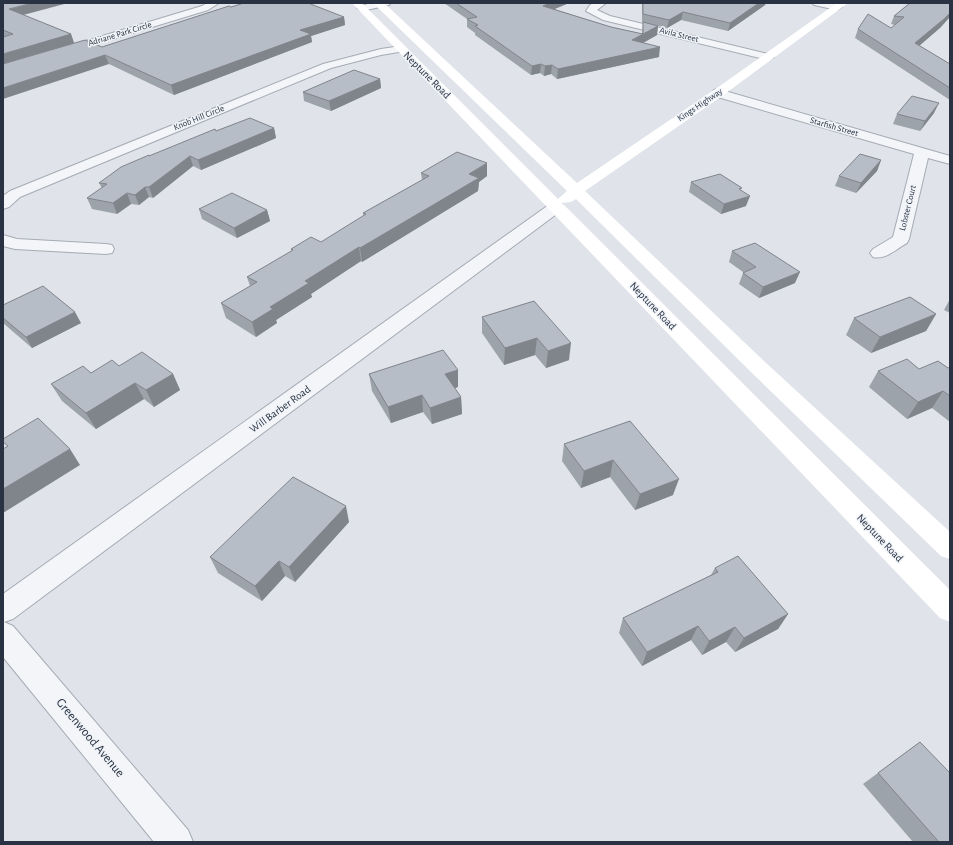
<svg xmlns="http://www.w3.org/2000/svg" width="953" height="845" font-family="'Alegreya Sans',sans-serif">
	<rect width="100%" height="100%" fill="#e0e4ea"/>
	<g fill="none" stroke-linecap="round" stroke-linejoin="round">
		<defs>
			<g id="street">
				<path d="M 207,3 L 219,3 L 208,10 L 67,53 L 59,53 L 57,51 L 59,49 L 202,6 Z"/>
				<path d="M 372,3 L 391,3 L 389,5 L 362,11 L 357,8 L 359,6 Z"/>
				<path d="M 593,3 L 606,3 L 597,10 L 610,16 L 772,55 L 774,57 L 768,60 L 603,20 L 586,11 L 590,5 Z"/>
				<path d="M 812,3 L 832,3 L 840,5 L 842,7 L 837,10 L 814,5 Z"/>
				<path d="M 401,46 L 406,49 L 405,51 L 381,55 L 331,68 L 20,197 L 9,207 L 3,209 L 3,196 L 10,191 L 323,64 L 381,49 Z"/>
				<path d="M 718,89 L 950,156 L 950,164 L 928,158 L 909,239 L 907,243 C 896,249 886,260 873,257 L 870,253 L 873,249 L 893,237 L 914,154 L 714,96 L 712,93 L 714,90 Z"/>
				<path d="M 556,202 L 562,204 L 564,207 L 562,210 L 13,619 L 4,622 L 13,626 L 188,830 L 193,842 L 154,842 L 3,657 L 3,594 L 550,204 Z"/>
				<path d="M 3,235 L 17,239 L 106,244 L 112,245 L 114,249 L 112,253 L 106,254 L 15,249 L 3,246 Z"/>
			</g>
		</defs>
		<use href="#street" stroke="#a5abb4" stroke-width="2"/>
		<use href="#street" fill="#f3f5f8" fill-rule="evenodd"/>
		<path fill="#fff" fill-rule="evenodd" d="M 352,3 L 362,3 L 558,199 L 567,191 L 373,3 L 384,3 L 577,183 L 714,90 L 837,3 L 848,3 L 722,96 L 585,191 L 765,362 L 950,532 L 950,559 L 941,556 L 751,372 L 576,199 L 571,202 L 562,203 L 950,590 L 950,622 L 940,618 Z"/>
	</g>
	<g fill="#9da3ab">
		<path d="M 444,3 L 569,3 L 554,9 L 611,27 L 642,34 L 643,22 L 642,22 L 642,3 L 766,3 L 765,5 L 728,31 L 681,20 L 667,28 L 658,26 L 657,35 L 642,43 L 659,57 L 557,79 L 551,74 L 544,76 L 540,73 L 531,75 L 475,35 L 475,33 L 467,27 L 467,19 Z"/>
		<path d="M 910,3 L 941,27 L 919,46 L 950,64 L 950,100 L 855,38 L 858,29 L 891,28 L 895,25 L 891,24 L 894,16 Z"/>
		<path d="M 3,5 L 23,15 L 71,34 L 74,43 L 102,47 L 231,7 L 344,17 L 345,25 L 311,36 L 312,42 L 174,95 L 109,64 L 3,36 Z"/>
		<path d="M 380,79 L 381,88 L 331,111 L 304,101 L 303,92 Z"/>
		<path d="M 934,113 L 920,131 L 893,124 L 897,114 Z"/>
		<path d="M 274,128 L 276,138 L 201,170 L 193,166 L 153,198 L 149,197 L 139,205 L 131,204 L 117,214 L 92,209 L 87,198 L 102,188 L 99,183 L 149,156 L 216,131 Z"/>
		<path d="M 881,160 L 877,171 L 856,193 L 835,186 L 839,176 Z"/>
		<path d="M 421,173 L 487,176 L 479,182 L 478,191 L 362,262 L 361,261 L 311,294 L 312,297 L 276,320 L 277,323 L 256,337 L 226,318 L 221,303 L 250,286 L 247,277 L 292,251 L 291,249 L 321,242 L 364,216 L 363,213 L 422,180 Z"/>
		<path d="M 691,182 L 741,190 L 746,206 L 721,214 L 689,192 Z"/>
		<path d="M 199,209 L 267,210 L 270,221 L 237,238 L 202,219 Z"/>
		<path d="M 732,251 L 795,283 L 759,298 L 739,284 L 743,273 L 743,272 L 729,262 Z"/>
		<path d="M 950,299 L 950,313 L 944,310 Z"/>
		<path d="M 534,301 L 569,360 L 546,368 L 535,355 L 504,365 L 482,333 L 482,317 Z"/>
		<path d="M 3,305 L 81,323 L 32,348 L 3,323 Z"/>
		<path d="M 936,314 L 926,331 L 871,353 L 846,335 L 854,318 Z"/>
		<path d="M 119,366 L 173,374 L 180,390 L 154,407 L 144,399 L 96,429 L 62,401 L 51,384 L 91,373 Z"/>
		<path d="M 950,367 L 950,422 L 932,408 L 907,419 L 869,387 L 878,371 L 948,368 Z"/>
		<path d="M 458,370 L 458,387 L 455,388 L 461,397 L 462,414 L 432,424 L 423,412 L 391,423 L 372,391 L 369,374 Z"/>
		<path d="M 630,421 L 673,495 L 635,510 L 610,477 L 581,488 L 562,461 L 564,444 Z"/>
		<path d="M 349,522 L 295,582 L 285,576 L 262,601 L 218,573 L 210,557 Z"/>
		<path d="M 715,568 L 788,614 L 778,629 L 735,652 L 726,642 L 702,655 L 691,640 L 642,666 L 619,633 L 623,618 L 711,575 Z"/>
		<path d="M 920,742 L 950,842 L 913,842 L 863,784 Z"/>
	</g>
	<g fill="#80848b">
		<path d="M 33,3 L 68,3 L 12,18 L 9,9 Z"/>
		<path d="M 550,3 L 569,3 L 543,14 L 543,6 Z"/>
		<path d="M 759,3 L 766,3 L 765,5 L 728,31 L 730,23 Z"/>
		<path d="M 683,12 L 681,20 L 667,28 L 669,20 Z"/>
		<path d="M 950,13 L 950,17 L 941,27 L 912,52 L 915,43 Z"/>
		<path d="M 344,17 L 345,25 L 311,36 L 312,42 L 174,95 L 171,85 L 300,30 Z"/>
		<path d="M 658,26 L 657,35 L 631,50 L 632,40 Z"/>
		<path d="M 71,34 L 74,43 L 3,64 L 3,54 Z"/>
		<path d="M 660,47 L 659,57 L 557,79 L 558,69 Z"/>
		<path d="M 105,55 L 109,64 L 3,99 L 3,88 Z"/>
		<path d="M 541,64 L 540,73 L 531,75 L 532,66 Z"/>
		<path d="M 552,65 L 551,74 L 544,76 L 545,66 Z"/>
		<path d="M 380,79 L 381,88 L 331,111 L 329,101 Z"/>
		<path d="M 939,103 L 934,113 L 920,131 L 925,121 Z"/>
		<path d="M 274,128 L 276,138 L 201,170 L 198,160 Z"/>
		<path d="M 190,156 L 193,166 L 153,198 L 149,187 Z"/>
		<path d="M 881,160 L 877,171 L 856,193 L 861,183 Z"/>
		<path d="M 487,163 L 487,176 L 479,182 L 478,191 L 362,262 L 360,248 L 469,174 Z"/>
		<path d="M 145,187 L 149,197 L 139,205 L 135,195 Z"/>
		<path d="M 127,193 L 131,204 L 117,214 L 113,203 Z"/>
		<path d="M 750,196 L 746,206 L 721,214 L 724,204 Z"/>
		<path d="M 267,210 L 270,221 L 237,238 L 234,228 Z"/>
		<path d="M 359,247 L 361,261 L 311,294 L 312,297 L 276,320 L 277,323 L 256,337 L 252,322 L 270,307 L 305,281 Z"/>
		<path d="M 800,272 L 795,283 L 759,298 L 763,287 Z"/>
		<path d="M 75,312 L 81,323 L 32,348 L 26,337 Z"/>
		<path d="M 936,314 L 926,331 L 871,353 L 880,337 Z"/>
		<path d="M 537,338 L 535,355 L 504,365 L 505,348 Z"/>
		<path d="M 571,343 L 569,360 L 546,368 L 548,351 Z"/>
		<path d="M 458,370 L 458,387 L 446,391 L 445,374 Z"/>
		<path d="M 173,374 L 180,390 L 154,407 L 146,390 Z"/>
		<path d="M 135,383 L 144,399 L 96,429 L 86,413 Z"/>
		<path d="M 943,391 L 932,408 L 907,419 L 918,402 Z"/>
		<path d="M 422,395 L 423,412 L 391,423 L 388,407 Z"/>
		<path d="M 461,397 L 462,414 L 432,424 L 430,408 Z"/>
		<path d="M 70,449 L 80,465 L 3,513 L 3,489 Z"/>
		<path d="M 613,460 L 610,477 L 581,488 L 584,471 Z"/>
		<path d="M 679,479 L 673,495 L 635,510 L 640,494 Z"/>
		<path d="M 346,506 L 349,522 L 295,582 L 289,567 Z"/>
		<path d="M 279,561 L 285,576 L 262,601 L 255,586 Z"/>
		<path d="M 788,614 L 778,629 L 735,652 L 744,638 Z"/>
		<path d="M 698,626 L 691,640 L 642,666 L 647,652 Z"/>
		<path d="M 735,627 L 726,642 L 702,655 L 709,641 Z"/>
	</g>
	<g fill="#b7bdc7" stroke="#80848b">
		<path d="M 5,3 L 33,3 L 9,9 L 71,34 L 3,54 L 3,37 L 13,34 L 3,30 L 3,5 Z"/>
		<path d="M 244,3 L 308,3 L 344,17 L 300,30 L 311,34 L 171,85 L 105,55 L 3,88 L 3,64 L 85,40 L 102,47 L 229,6 L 231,7 Z"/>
		<path d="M 456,3 L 550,3 L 543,6 L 611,27 L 643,34 L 643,22 L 658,26 L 632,40 L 660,47 L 558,69 L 552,65 L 545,66 L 541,64 L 532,66 L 475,26 L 478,25 L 467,19 L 477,17 Z"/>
		<path d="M 643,3 L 759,3 L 730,23 L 683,12 L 669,20 L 643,14 Z"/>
		<path d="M 910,3 L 950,3 L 950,13 L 944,19 L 915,43 L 950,64 L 950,88 L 858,29 L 868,14 L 891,28 L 904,17 L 894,16 Z"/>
		<path d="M 354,70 L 380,79 L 329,101 L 303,92 Z"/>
		<path d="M 912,96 L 939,103 L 925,121 L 897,114 Z"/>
		<path d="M 250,118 L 274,128 L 198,160 L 190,156 L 149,187 L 145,187 L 135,195 L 127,193 L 113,203 L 87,198 L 107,184 L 99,183 L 121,167 L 149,155 L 149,156 L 215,129 L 216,131 Z"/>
		<path d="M 457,152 L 487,163 L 469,174 L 479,178 L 360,248 L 359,247 L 305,281 L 309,283 L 270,307 L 273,309 L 252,322 L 221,303 L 257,282 L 247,277 L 293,250 L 291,249 L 311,237 L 321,242 L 366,214 L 363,213 L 429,176 L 421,173 Z"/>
		<path d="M 860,154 L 881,160 L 861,183 L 839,176 Z"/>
		<path d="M 720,174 L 742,188 L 739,189 L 750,196 L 724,204 L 691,182 Z"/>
		<path d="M 232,193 L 267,210 L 234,228 L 199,209 Z"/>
		<path d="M 755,243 L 800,272 L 763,287 L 743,273 L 756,267 L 732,251 Z"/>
		<path d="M 43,286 L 75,312 L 26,337 L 3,318 L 3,305 Z"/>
		<path d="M 910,297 L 936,314 L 880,337 L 854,318 Z"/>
		<path d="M 534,301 L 571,343 L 548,351 L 537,338 L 505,348 L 482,317 Z"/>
		<path d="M 443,350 L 458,370 L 445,374 L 461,397 L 430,408 L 422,395 L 388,407 L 369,374 Z"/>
		<path d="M 142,352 L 173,374 L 146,390 L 135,383 L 86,413 L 51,384 L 83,366 L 91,373 L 112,360 L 119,366 Z"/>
		<path d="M 907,359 L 919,369 L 938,361 L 948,368 L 950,367 L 950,396 L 943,391 L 918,402 L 878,371 Z"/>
		<path d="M 38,418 L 70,449 L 3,489 L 3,449 L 8,446 L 3,442 L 3,439 Z"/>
		<path d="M 630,421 L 679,479 L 640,494 L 613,460 L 584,471 L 564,444 Z"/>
		<path d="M 293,477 L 346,506 L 289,567 L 279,561 L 255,586 L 210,557 Z"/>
		<path d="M 738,556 L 788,614 L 744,638 L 735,627 L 709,641 L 698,626 L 647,652 L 623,618 L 718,572 L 715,568 Z"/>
		<path d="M 920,742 L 950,773 L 950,842 L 939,842 L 878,773 Z"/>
	</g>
	<g text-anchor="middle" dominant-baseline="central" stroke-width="3" stroke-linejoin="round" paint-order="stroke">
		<g font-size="9" fill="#283242" stroke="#f0f3f7">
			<text transform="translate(120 34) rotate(-17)">Adriane Park Circle</text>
			<text transform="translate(679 35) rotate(14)">Avila Street</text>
			<text transform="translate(700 105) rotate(-34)">Kings Highway</text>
			<text transform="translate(199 118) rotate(-22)">Knob Hill Circle</text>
			<text transform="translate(834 127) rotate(16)">Starfish Street</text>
			<text transform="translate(908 208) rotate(-76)">Lobster Court</text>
		</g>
		<g font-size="11" fill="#283242" stroke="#f0f3f7">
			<text transform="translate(427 75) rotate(45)">Neptune Road</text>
			<text transform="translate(653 306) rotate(46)">Neptune Road</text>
			<text transform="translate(280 409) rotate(-36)">Will Barber Road</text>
			<text transform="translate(880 538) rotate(46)">Neptune Road</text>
		</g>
		<g font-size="13" fill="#283242" stroke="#f0f3f7">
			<text transform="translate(90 738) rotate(50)">Greenwood Avenue</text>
		</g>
	</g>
	<rect width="953" height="845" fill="none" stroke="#283242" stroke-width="8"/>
</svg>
